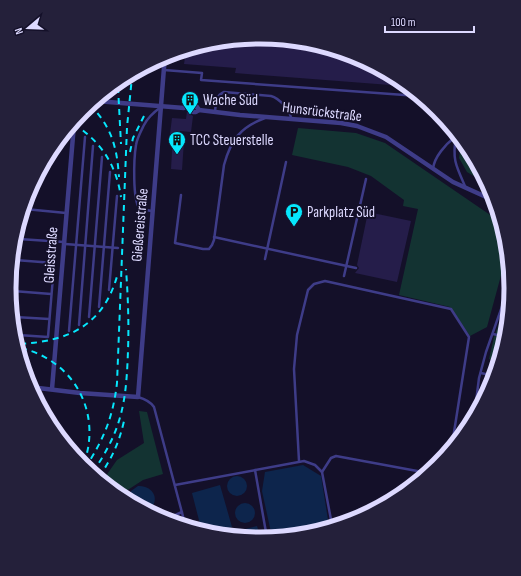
<svg xmlns="http://www.w3.org/2000/svg" width="521" height="576" font-family="'Sofia Sans Condensed',sans-serif">
	<rect width="100%" height="100%" fill="#141029"/>
	<g fill="#133332">
		<path d="M 298,128 L 356,133 L 385,143 L 499,221 L 506,257 L 487,327 L 470,336 L 450,307 L 399,295 L 418,209 L 403,206 L 404,200 L 371,176 L 348,167 L 292,155 Z"/>
		<path d="M 461,144 L 487,184 L 467,172 L 459,158 Z"/>
		<path d="M 512,288 L 497,361 L 489,359 L 494,337 Z"/>
		<path d="M 139,411 L 147,412 L 163,474 L 143,480 L 123,493 L 103,480 L 117,460 L 144,443 Z"/>
	</g>
	<g fill="#0d254c">
		<path d="M 303,465 L 321,476 L 329,526 L 272,537 L 262,491 L 265,472 Z"/>
		<circle cx="237" cy="486" r="10"/>
		<path d="M 220,485 L 232,527 L 217,531 L 201,528 L 192,493 Z"/>
		<path d="M 138,486 C 153,485 161,500 149,510 L 129,497 L 131,491 Z"/>
		<circle cx="245" cy="513" r="10"/>
		<path d="M 257,526 L 261,539 L 230,533 Z"/>
	</g>
	<g fill="#251d4a">
		<path d="M 261,36 L 357,56 L 403,86 L 235,73 L 236,68 L 184,64 L 186,51 Z"/>
		<path d="M 188,91 L 195,92 L 194,102 L 190,104 L 188,102 Z"/>
		<path d="M 190,108 L 190,114 L 193,116 L 191,132 L 180,131 L 179,141 L 184,141 L 182,170 L 171,169 L 173,134 L 170,134 L 172,118 L 186,119 L 187,111 Z"/>
		<path d="M 368,212 L 411,221 L 397,282 L 355,273 L 359,268 L 357,265 Z"/>
	</g>
	<g fill="none" stroke-linecap="round" stroke-linejoin="round">
		<g stroke="#3e3c88" stroke-width="2.5">
			<path d="M 164,70 L 202,73 L 201,80 L 418,96"/>
			<path d="M 215,112 C 216,104 215,96 224,92 L 271,96 C 279,98 291,111 291,119"/>
			<path d="M 456,137 C 452,159 456,166 465,186"/>
			<path d="M 433,169 C 434,157 446,144 455,137"/>
			<path d="M 181,195 L 175,243 L 203,249 L 209,249 L 212,245 L 214,240 L 224,165 C 231,139 241,127 265,118"/>
			<path d="M 25,209 L 66,213"/>
			<path d="M 152,211 L 140,209 C 132,201 134,157 136,145 C 137,138 141,131 144,125 C 148,117 154,112 161,107"/>
			<path d="M 214,237 L 356,268"/>
			<path d="M 19,239 L 64,242"/>
			<path d="M 65,244 L 118,248"/>
			<path d="M 265,259 L 286,162"/>
			<path d="M 15,260 L 54,263"/>
			<path d="M 344,276 L 366,179"/>
			<path d="M 109,290 L 117,196"/>
			<path d="M 13,291 L 51,294"/>
			<path d="M 12,302 L 16,255"/>
			<path d="M 99,307 L 110,172"/>
			<path d="M 15,317 L 49,319"/>
			<path d="M 89,317 L 102,157"/>
			<path d="M 79,325 L 93,146"/>
			<path d="M 69,331 L 85,137"/>
			<path d="M 493,334 L 502,336"/>
			<path d="M 18,335 L 48,337 L 56,241"/>
			<path d="M 481,373 L 494,376"/>
			<path d="M 138,397 C 145,399 150,401 154,407 L 185,524"/>
			<path d="M 484,398 L 487,375"/>
			<path d="M 475,410 L 479,378 L 486,352 L 511,281"/>
			<path d="M 299,461 L 294,369 L 297,335 L 308,290 L 314,284 L 325,281 L 451,309 L 469,337 L 452,445"/>
			<path d="M 255,470 L 267,538"/>
			<path d="M 322,472 L 331,458 L 336,456 L 428,473"/>
			<path d="M 175,485 L 304,461 L 315,465 L 322,472 L 332,525"/>
			<path d="M 164,520 L 182,512"/>
			<path d="M 189,525 L 195,524 L 196,527"/>
		</g>
		<g stroke="#3e3c88" stroke-width="4.5">
			<path d="M 96,101 L 184,108 L 187,106"/>
			<path d="M 193,106 L 197,107 L 199,110"/>
			<path d="M 199,110 L 240,115 L 341,123 L 357,126 L 386,137 L 453,182 L 495,201"/>
			<path d="M 193,112 L 196,112 L 199,110"/>
			<path d="M 30,387 L 80,393 L 138,397 L 165,55"/>
			<path d="M 52,389 L 74,124"/>
		</g>
		<g stroke="#06e7fd" stroke-width="2" stroke-dasharray="6 5" stroke-linecap="butt">
			<path d="M 118,87 L 121,144"/>
			<path d="M 90,105 C 112,127 117,148 119,177"/>
			<path d="M 74,124 C 101,142 116,164 121,197"/>
			<path d="M 130,152 L 133,138 L 144,116"/>
			<path d="M 20,344 C 70,341 104,325 118,273"/>
			<path d="M 21,348 C 75,361 103,414 83,466"/>
			<path d="M 85,468 C 104,439 113,417 117,383 L 127,127 L 132,77"/>
			<path d="M 93,472 C 103,457 112,442 118,424 C 126,400 127,376 128,351 C 129,323 128,297 126,269"/>
			<path d="M 99,477 C 112,458 119,443 124,421"/>
		</g>
	</g>
	<defs>
		<symbol id="building-pin" viewBox="-11 -11 22 30"><path d="M0 17L-7.5 6A9.5 9.5 0 1 1 7.5 6Z" fill="#06e7fd" stroke="#141029"/><path d="M-4-6H4V6H1V3H-1V6H-4ZM-2.5-4.3h1.7v1.8h-1.7ZM.8-4.3h1.7v1.8H.8ZM-2.5-1h1.7V.8h-1.7ZM.8-1h1.7V.8H.8Z" fill="#111"/></symbol>
		<symbol id="parking-pin" viewBox="-11 -11 22 30"><path d="M0 17L-7.5 6A9.5 9.5 0 1 1 7.5 6Z" fill="#06e7fd" stroke="#141029"/><path d="M-3.5-5.5H1a3.5 3.5 0 0 1 0 7H-1V5.5H-3.5ZM-1-3.4V-.6H.8a1.4 1.4 0 0 0 0-2.8Z" fill="#111"/></symbol>
	</defs>
	<g fill-rule="evenodd">
		<use href="#building-pin" x="180" y="90" width="20" height="27"/>
		<use href="#building-pin" x="167" y="130" width="20" height="27"/>
		<use href="#parking-pin" x="284" y="202" width="20" height="27"/>
	</g>
	<g text-anchor="middle" dominant-baseline="central" stroke-width="4" stroke-linejoin="round" paint-order="stroke">
		<g font-size="15" fill="#ddd9ff" stroke="#141029" text-anchor="start">
			<text x="203" y="100">Wache Süd</text>
			<text x="190" y="140">TCC Steuerstelle</text>
			<text x="307" y="212">Parkplatz Süd</text>
		</g>
		<g font-size="15" fill="#ddd9ff" stroke="#141029">
			<text transform="translate(322 112) rotate(7)">Hunsrückstraße</text>
			<text transform="translate(140 225) rotate(-85)">Gießereistraße</text>
			<text transform="translate(51 255) rotate(-86)">Gleisstraße</text>
		</g>
	</g>
	<path d="M0 0H521V576H0ZM16 288a244 244 0 1 1 488 0a244 244 0 1 1-488 0Z" fill="#24203a" fill-rule="evenodd"/>
	<path fill="none" stroke="#ddd9ff" stroke-width="5" d="M16 288a244 244 0 1 1 488 0a244 244 0 1 1-488 0Z"/>
	<g transform="translate(28 28) rotate(251)" stroke="#141029" stroke-width="3" paint-order="stroke">
	<path d="M0-3L7 15L0 10L-7 15Z" fill="#ddd9ff"/>
	<text y="-6" font-size="11" font-weight="bold" text-anchor="middle" fill="#ddd9ff">N</text>
	</g>
	<path d="M385 26v6h89v-6" fill="none" stroke="#ddd9ff" stroke-width="2"/>
	<text x="391" y="26" font-size="12" fill="#ddd9ff" stroke="#141029" stroke-width="3" paint-order="stroke">100 m</text>
</svg>
